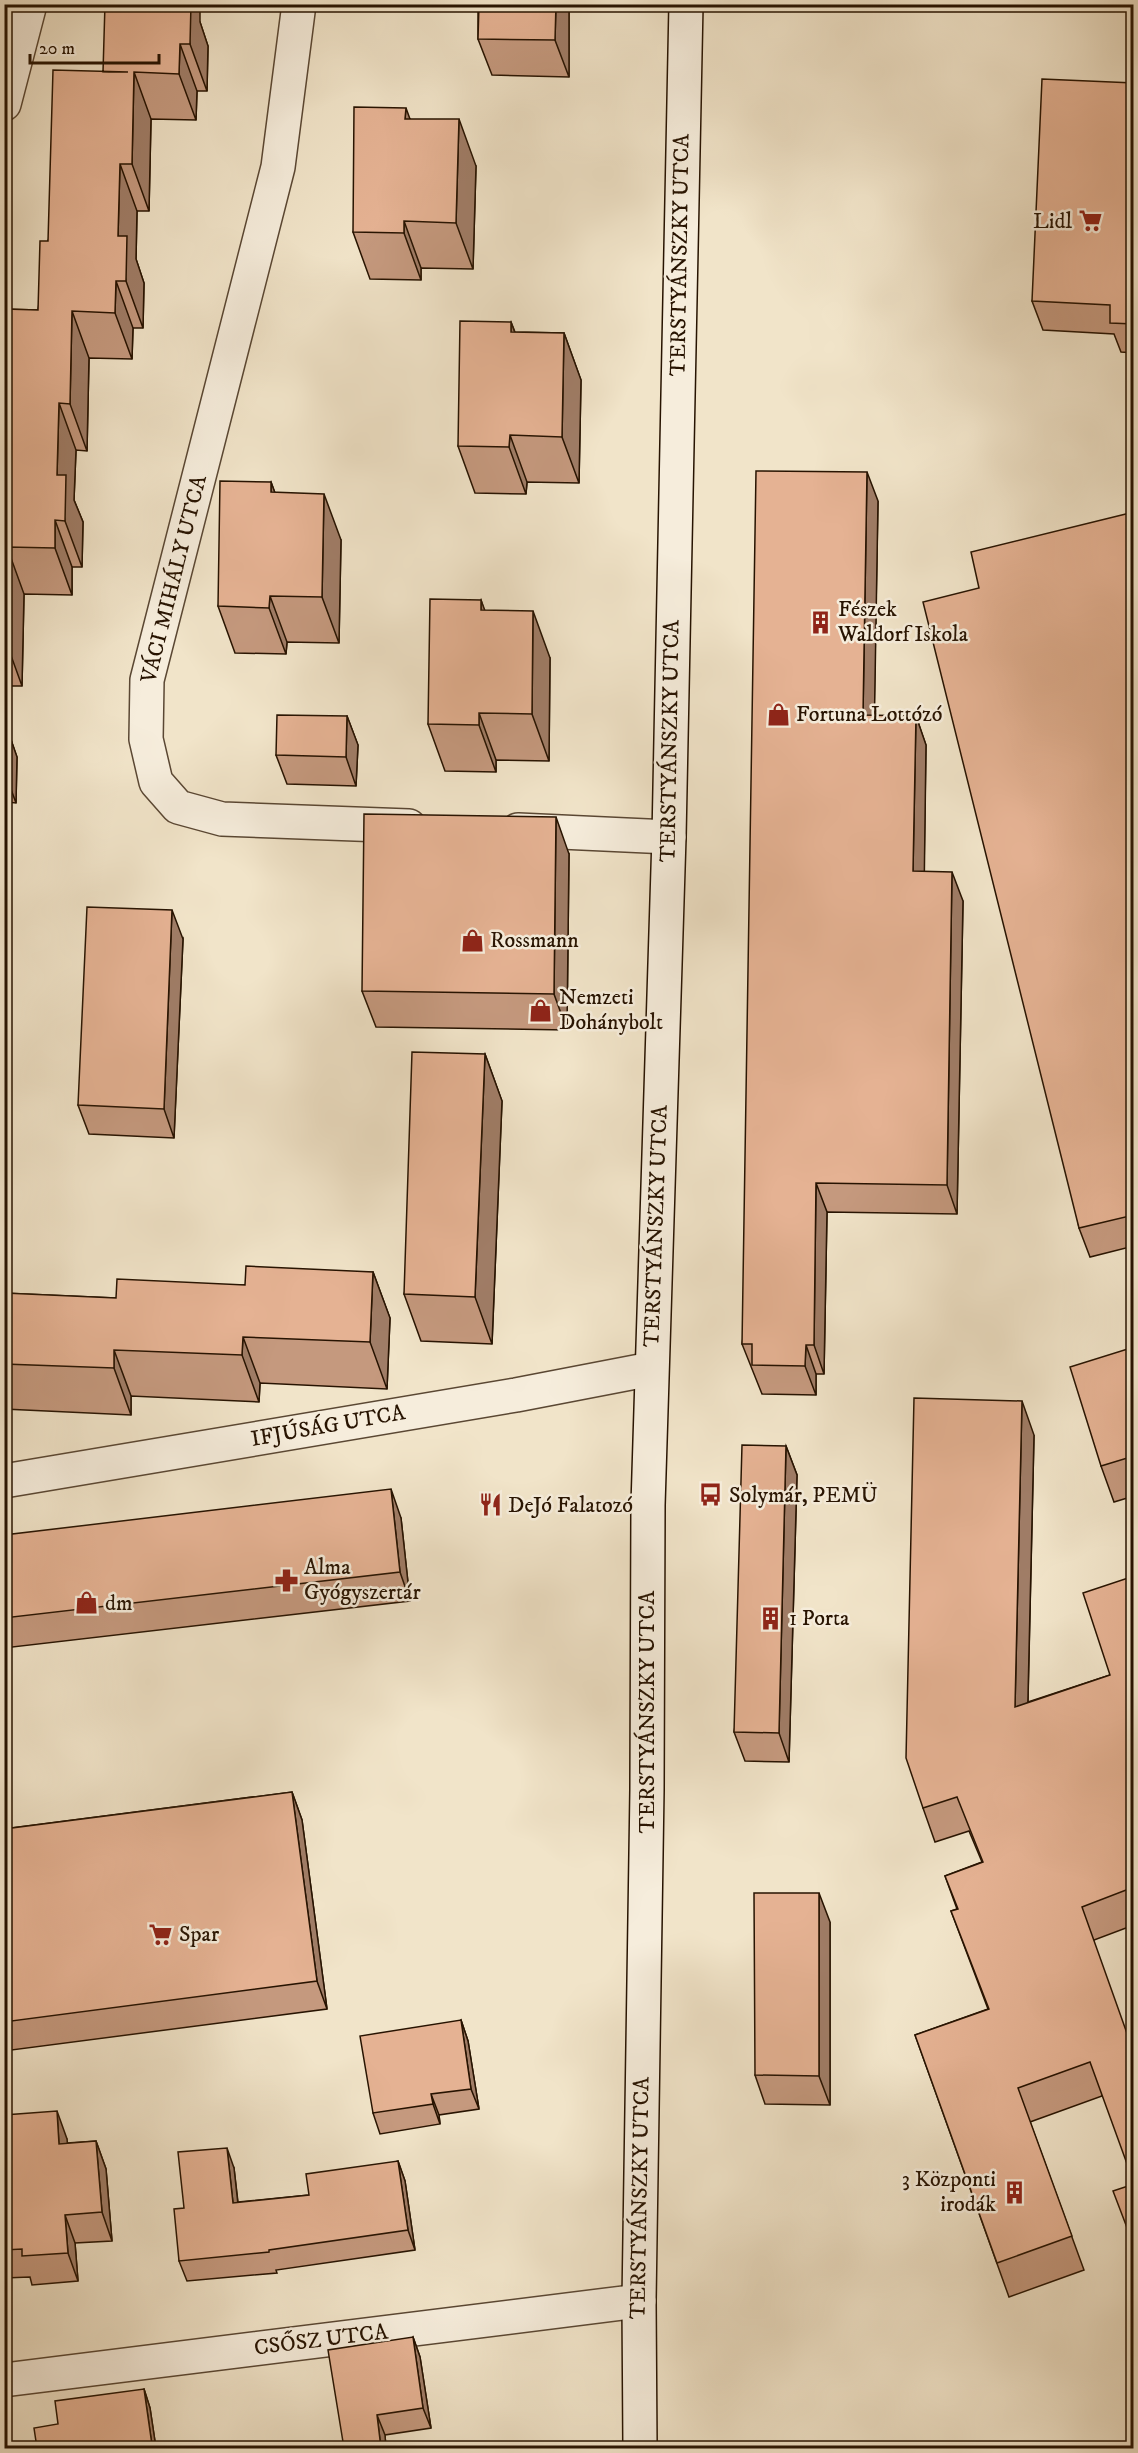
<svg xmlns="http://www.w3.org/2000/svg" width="1138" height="2453" font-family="'IM FELL DW Pica',serif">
	<rect width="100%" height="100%" fill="#f1e4c9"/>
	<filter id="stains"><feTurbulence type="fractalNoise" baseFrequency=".00333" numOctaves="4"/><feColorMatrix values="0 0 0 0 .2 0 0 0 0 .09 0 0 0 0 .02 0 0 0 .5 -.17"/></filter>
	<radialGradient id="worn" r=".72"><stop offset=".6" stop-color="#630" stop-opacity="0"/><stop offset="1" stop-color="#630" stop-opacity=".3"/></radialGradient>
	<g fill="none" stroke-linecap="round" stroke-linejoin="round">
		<defs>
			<g id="street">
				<path d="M 299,4 L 278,167 L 147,680 L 146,739 L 156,782 L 178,807 L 222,819 L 409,826"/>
				<path d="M 4,104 L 30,4"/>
				<path d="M 518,830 L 669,837"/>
				<path d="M 4,1481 L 516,1395 L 651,1369"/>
				<path d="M 4,2380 L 639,2301"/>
			</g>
			<path id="secondary" d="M 640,2448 L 639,2301 L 647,1790 L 648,1505 L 669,837 L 686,4"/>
		</defs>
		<use href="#street" stroke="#5a4733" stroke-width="36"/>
		<use href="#secondary" stroke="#271301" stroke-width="36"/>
		<use href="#street" stroke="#f6eddc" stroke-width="33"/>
		<use href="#secondary" stroke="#f6eddc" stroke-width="33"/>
	</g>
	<g fill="#c5997e" stroke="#271301" stroke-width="1.5">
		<path d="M 476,4 L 569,4 L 569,77 L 492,75 L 478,39 L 478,10 Z"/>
		<path d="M 200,22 L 208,46 L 207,91 L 197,91 L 196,120 L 151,119 L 149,211 L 137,211 L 136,259 L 144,283 L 143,328 L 133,328 L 132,359 L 89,358 L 87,451 L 76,450 L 74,500 L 83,522 L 82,567 L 72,567 L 72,595 L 24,594 L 22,686 L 10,686 L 9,734 L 17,757 L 16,803 L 7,802 L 5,830 L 4,830 L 4,309 L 38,310 L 48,241 L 103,72 Z"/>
		<path d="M 1134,83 L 1134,353 L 1121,352 L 1114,334 L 1043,330 L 1032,301 Z"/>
		<path d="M 410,119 L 476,166 L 473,269 L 421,268 L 421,280 L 370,279 L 353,232 Z"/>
		<path d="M 511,322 L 515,332 L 564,333 L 581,380 L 579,483 L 527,482 L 526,494 L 475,493 L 458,446 Z"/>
		<path d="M 271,482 L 275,493 L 341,540 L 339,643 L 287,642 L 286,654 L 235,653 L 218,606 Z"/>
		<path d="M 878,501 L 874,716 L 916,716 L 926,745 L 924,872 L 963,901 L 957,1214 L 827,1212 L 824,1374 L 816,1374 L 816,1395 L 762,1394 L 742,1344 Z"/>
		<path d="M 1134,512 L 1134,1246 L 1090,1257 L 1079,1228 L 979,588 Z"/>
		<path d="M 481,600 L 484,610 L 550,658 L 549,761 L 496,760 L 496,772 L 445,771 L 428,724 Z"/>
		<path d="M 347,716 L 358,745 L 356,786 L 287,784 L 276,755 Z"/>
		<path d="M 569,854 L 567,1030 L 376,1027 L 362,991 Z"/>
		<path d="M 183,939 L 174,1138 L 89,1134 L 78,1105 Z"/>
		<path d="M 485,1054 L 502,1101 L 492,1344 L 421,1341 L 404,1294 Z"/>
		<path d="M 373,1272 L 390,1318 L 387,1389 L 260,1383 L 259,1402 L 131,1396 L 131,1415 L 4,1409 L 4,1293 L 116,1298 Z"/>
		<path d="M 1134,1347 L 1134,1496 L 1114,1502 L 1101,1466 Z"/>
		<path d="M 1034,1435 L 1028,1702 L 1110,1675 L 1134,1576 L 1134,1925 L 1094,1940 L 1102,2096 L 1030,2122 L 1084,2270 L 1009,2297 L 915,2035 L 988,2009 L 951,1911 L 957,1909 L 945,1876 L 982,1862 L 969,1831 L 935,1842 L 923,1808 Z"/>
		<path d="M 786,1446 L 797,1475 L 789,1762 L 745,1761 L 734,1732 Z"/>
		<path d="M 401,1518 L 410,1601 L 4,1648 L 4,1535 Z"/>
		<path d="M 292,1792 L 302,1820 L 327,2009 L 4,2051 L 4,1829 Z"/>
		<path d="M 830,1922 L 830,2105 L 765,2104 L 755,2075 Z"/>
		<path d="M 461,2020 L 468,2041 L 479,2109 L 439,2115 L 440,2124 L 380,2134 L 373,2113 Z"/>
		<path d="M 4,2115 L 67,2139 L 67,2143 L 96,2141 L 106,2169 L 112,2241 L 75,2243 L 78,2281 L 32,2285 L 30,2277 L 4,2278 Z"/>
		<path d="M 398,2161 L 405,2181 L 415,2250 L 276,2270 L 277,2273 L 187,2281 L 179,2261 L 184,2208 L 234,2168 L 238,2202 L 309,2195 Z"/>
		<path d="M 413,2337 L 420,2357 L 431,2428 L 385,2435 L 386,2448 L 344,2448 Z"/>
		<path d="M 144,2389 L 150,2408 L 156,2448 L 37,2448 Z"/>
	</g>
	<g fill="#a07d67" stroke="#271301" stroke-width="1.5">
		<path d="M 184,4 L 200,4 L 200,22 L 208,46 L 207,91 L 190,44 Z"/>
		<path d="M 556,4 L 569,4 L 569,77 L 555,40 Z"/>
		<path d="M 180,44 L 197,91 L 196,120 L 179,74 Z"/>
		<path d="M 134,72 L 151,119 L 149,211 L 132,164 Z"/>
		<path d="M 406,108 L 423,155 L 405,119 Z"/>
		<path d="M 459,119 L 476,166 L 473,269 L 456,223 Z"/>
		<path d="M 120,164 L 137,211 L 136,259 L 144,283 L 143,328 L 126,281 L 118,236 Z"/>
		<path d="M 404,221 L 421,268 L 421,280 L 404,233 Z"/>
		<path d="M 116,281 L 133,328 L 132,359 L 115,313 Z"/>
		<path d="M 72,311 L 89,358 L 87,451 L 70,404 Z"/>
		<path d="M 511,322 L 528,369 L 511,332 Z"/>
		<path d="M 564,333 L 581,380 L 579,483 L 562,437 Z"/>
		<path d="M 59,403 L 76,450 L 74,500 L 83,522 L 82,567 L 65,521 L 57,475 Z"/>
		<path d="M 510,435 L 527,482 L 526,494 L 509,447 Z"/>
		<path d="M 867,472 L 878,501 L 874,744 L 863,715 Z"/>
		<path d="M 271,482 L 288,529 L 271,492 Z"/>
		<path d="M 324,494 L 341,540 L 339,643 L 322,597 Z"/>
		<path d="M 55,520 L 72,567 L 72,595 L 55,548 Z"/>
		<path d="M 7,547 L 24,594 L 22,686 L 5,639 Z"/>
		<path d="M 270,596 L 287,642 L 286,654 L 269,608 Z"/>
		<path d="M 481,600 L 498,646 L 481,610 Z"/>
		<path d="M 533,611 L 550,658 L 549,761 L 532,714 Z"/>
		<path d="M 4,671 L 10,686 L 9,734 L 17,757 L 16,803 L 4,770 Z"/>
		<path d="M 479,713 L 496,760 L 496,772 L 479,725 Z"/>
		<path d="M 347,716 L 358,745 L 356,786 L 346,757 Z"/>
		<path d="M 916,716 L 926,745 L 924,900 L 913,871 Z"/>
		<path d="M 4,796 L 7,802 L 5,830 L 4,828 Z"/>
		<path d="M 556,817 L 569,854 L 567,1030 L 554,994 Z"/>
		<path d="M 952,872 L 963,901 L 957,1214 L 947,1185 Z"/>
		<path d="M 172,910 L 183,939 L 174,1138 L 164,1109 Z"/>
		<path d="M 485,1054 L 502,1101 L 492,1344 L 475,1297 Z"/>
		<path d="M 816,1183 L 827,1212 L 824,1374 L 814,1345 Z"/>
		<path d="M 373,1272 L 390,1318 L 387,1389 L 370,1342 Z"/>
		<path d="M 243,1337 L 260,1383 L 259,1402 L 242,1355 Z"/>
		<path d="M 806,1345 L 816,1374 L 816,1395 L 805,1366 Z"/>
		<path d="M 114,1350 L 131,1396 L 131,1415 L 114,1368 Z"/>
		<path d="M 1022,1401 L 1034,1435 L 1027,1740 L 1015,1707 Z"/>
		<path d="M 786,1446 L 797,1475 L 789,1762 L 779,1733 Z"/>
		<path d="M 391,1489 L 401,1518 L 410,1601 L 400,1572 Z"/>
		<path d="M 292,1792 L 302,1820 L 327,2009 L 317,1981 Z"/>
		<path d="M 819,1893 L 830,1922 L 830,2105 L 819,2076 Z"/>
		<path d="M 461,2020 L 468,2041 L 479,2109 L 471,2089 Z"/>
		<path d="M 431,2094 L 439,2115 L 440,2124 L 433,2104 Z"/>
		<path d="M 57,2111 L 67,2139 L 70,2172 L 59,2144 Z"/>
		<path d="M 96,2141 L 106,2169 L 112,2241 L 102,2212 Z"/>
		<path d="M 227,2148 L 234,2168 L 240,2223 L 233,2203 Z"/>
		<path d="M 398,2161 L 405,2181 L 415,2250 L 408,2230 Z"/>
		<path d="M 65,2215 L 75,2243 L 78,2281 L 68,2253 Z"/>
		<path d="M 413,2337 L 420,2357 L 431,2428 L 423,2408 Z"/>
		<path d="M 144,2389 L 150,2408 L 156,2448 L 153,2448 L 152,2445 Z"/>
		<path d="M 377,2415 L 385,2435 L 386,2448 L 381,2448 Z"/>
	</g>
	<g fill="#e5b293" stroke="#271301" stroke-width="1.5">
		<path d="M 105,4 L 191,4 L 190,44 L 180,44 L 179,74 L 134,72 L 132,164 L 120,164 L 118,236 L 127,236 L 126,281 L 116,281 L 115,313 L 72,311 L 70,404 L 59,403 L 57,475 L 66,475 L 65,521 L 55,520 L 55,548 L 7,547 L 4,639 L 4,309 L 38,310 L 40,241 L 48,241 L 53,70 L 128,72 L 103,72 Z"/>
		<path d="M 479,4 L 556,4 L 555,40 L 478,39 Z"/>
		<path d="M 1042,79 L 1134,83 L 1134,324 L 1110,323 L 1110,305 L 1032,301 Z"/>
		<path d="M 354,107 L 406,108 L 405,119 L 459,119 L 456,223 L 404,221 L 404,233 L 353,232 Z"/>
		<path d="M 460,321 L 511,322 L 511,332 L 564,333 L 562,437 L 510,435 L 509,447 L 458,446 Z"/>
		<path d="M 756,471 L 867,472 L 863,715 L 916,716 L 913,871 L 952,872 L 947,1185 L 816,1183 L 814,1345 L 806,1345 L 805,1366 L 752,1365 L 752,1344 L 742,1344 Z"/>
		<path d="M 220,481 L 271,482 L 271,492 L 324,494 L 322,597 L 270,596 L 269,608 L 218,606 Z"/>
		<path d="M 1134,512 L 1134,1215 L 1079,1228 L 923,602 L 979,588 L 971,552 Z"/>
		<path d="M 430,599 L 481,600 L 481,610 L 533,611 L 532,714 L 479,713 L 479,725 L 428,724 Z"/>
		<path d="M 277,715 L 347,716 L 346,757 L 276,755 Z"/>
		<path d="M 364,814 L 556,817 L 554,994 L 362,991 Z"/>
		<path d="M 87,907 L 172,910 L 164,1109 L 78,1105 Z"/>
		<path d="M 412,1052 L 485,1054 L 475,1297 L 404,1294 Z"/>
		<path d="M 246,1266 L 373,1272 L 370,1342 L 243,1337 L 242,1355 L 114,1350 L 114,1368 L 4,1364 L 4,1293 L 116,1298 L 117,1279 L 245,1285 Z"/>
		<path d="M 1134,1347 L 1134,1456 L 1101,1466 L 1070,1367 Z"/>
		<path d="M 914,1398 L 1022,1401 L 1015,1707 L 1110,1675 L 1083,1593 L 1134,1576 L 1134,1887 L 1082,1907 L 1134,2053 L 1134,2183 L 1090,2062 L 1018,2088 L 1072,2236 L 997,2263 L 915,2035 L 989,2009 L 951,1911 L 958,1909 L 945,1876 L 983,1862 L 957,1797 L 923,1808 L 906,1758 Z"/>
		<path d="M 742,1445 L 786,1446 L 779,1733 L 734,1732 Z"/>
		<path d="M 391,1489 L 400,1572 L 4,1618 L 4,1535 Z"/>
		<path d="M 292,1792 L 317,1981 L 4,2022 L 4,1829 Z"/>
		<path d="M 754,1893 L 819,1893 L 819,2076 L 755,2075 Z"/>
		<path d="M 461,2020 L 471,2089 L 431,2094 L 433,2104 L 373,2113 L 360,2036 Z"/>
		<path d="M 57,2111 L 59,2144 L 96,2141 L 102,2212 L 65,2215 L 68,2253 L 22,2256 L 22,2249 L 4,2250 L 4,2115 Z"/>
		<path d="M 227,2148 L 233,2203 L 309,2195 L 306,2174 L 398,2161 L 408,2230 L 269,2250 L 269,2252 L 179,2261 L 174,2209 L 184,2208 L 178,2152 Z"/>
		<path d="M 1134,2184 L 1134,2246 L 1113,2191 Z"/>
		<path d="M 413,2337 L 423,2408 L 377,2415 L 381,2448 L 344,2448 L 328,2350 Z"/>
		<path d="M 144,2389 L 152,2445 L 133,2448 L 37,2448 L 34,2428 L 58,2424 L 55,2401 Z"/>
	</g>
	<defs>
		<symbol id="supermarket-bare" viewBox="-9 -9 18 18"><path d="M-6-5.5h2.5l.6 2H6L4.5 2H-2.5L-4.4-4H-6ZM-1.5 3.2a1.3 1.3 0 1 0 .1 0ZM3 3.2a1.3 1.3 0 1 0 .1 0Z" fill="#8f2418" stroke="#f6eddc" stroke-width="2.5" paint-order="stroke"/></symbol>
		<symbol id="building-bare" viewBox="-9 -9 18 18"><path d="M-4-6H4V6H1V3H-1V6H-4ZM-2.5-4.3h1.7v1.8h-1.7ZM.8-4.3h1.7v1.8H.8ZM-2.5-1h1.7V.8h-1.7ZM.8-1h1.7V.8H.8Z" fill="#8f2418" stroke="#f6eddc" stroke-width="2.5" paint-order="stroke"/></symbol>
		<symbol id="shop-bare" viewBox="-9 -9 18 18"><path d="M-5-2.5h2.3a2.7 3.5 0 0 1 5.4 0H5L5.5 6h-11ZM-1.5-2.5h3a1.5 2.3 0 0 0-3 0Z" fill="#8f2418" stroke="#f6eddc" stroke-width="2.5" paint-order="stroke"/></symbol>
		<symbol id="bus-bare" viewBox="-9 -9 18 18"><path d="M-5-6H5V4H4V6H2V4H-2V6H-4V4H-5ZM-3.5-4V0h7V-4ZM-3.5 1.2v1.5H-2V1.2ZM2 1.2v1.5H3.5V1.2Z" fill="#8f2418" stroke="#f6eddc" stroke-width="2.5" paint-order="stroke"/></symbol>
		<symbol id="restaurant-bare" viewBox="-9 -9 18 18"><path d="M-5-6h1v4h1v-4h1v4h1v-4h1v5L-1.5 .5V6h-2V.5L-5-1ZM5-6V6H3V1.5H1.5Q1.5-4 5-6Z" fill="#8f2418" stroke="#f6eddc" stroke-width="2.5" paint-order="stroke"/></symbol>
		<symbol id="pharmacy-bare" viewBox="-9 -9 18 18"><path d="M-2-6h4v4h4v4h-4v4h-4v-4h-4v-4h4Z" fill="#8f2418" stroke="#f6eddc" stroke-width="2.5" paint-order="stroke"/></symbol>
	</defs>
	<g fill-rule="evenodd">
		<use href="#supermarket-bare" x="1074" y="204" width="33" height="33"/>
		<use href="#building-bare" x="804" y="606" width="33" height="33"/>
		<use href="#shop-bare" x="762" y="698" width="33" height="33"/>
		<use href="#shop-bare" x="456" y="924" width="33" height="33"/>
		<use href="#shop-bare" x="524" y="994" width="33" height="33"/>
		<use href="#bus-bare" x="694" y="1478" width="33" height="33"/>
		<use href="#restaurant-bare" x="474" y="1488" width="33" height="33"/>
		<use href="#pharmacy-bare" x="270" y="1564" width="33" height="33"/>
		<use href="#shop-bare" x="70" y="1586" width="33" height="33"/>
		<use href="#building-bare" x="754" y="1602" width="33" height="33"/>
		<use href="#supermarket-bare" x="144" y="1918" width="33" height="33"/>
		<use href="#building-bare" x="998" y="2176" width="33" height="33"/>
	</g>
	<g text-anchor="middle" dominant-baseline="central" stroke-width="5" stroke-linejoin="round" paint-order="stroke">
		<g font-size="22" fill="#271301" stroke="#f6eddc" text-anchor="start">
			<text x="1072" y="221" text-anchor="end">Lidl</text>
			<text x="838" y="609">Fészek<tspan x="838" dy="25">Waldorf Iskola</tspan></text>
			<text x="796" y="714">Fortuna Lottózó</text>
			<text x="490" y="940">Rossmann</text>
			<text x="559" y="997">Nemzeti<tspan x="559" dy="25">Dohánybolt</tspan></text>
			<text x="729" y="1495">Solymár, PEMÜ</text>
			<text x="508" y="1505">DeJó Falatozó</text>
			<text x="304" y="1567">Alma<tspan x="304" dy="25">Gyógyszertár</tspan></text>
			<text x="105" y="1603">dm</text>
			<text x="789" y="1618">1 Porta</text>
			<text x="179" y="1934">Spar</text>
			<text x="996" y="2179" text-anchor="end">3 Központi<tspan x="996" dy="25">irodák</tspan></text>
		</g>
		<g font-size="22" fill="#271301" stroke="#f6eddc">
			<text transform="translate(680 255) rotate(-89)">TERSTYÁNSZKY UTCA</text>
			<text transform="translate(174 579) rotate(-76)">VÁCI MIHÁLY UTCA</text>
			<text transform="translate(670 741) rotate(-89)">TERSTYÁNSZKY UTCA</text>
			<text transform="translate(656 1226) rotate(-88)">TERSTYÁNSZKY UTCA</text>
			<text transform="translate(328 1426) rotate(-10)">IFJÚSÁG UTCA</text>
			<text transform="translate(647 1712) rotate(-90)">TERSTYÁNSZKY UTCA</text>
			<text transform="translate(640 2198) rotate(-89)">TERSTYÁNSZKY UTCA</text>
			<text transform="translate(321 2340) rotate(-7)">CSŐSZ UTCA</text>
		</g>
	</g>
	<rect width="1138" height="2453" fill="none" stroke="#f1e4c9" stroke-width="24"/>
	<rect x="6" y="6" width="1126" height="2441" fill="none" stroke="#271301" stroke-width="3"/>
	<rect x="12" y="12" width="1114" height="2429" fill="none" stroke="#271301" stroke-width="1.5"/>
	<path d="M30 54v9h129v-9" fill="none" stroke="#271301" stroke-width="3"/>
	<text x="39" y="54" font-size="18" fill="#271301" stroke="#f6eddc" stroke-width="4.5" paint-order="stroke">20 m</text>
	<rect width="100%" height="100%" filter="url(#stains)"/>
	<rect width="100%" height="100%" fill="url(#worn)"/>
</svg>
